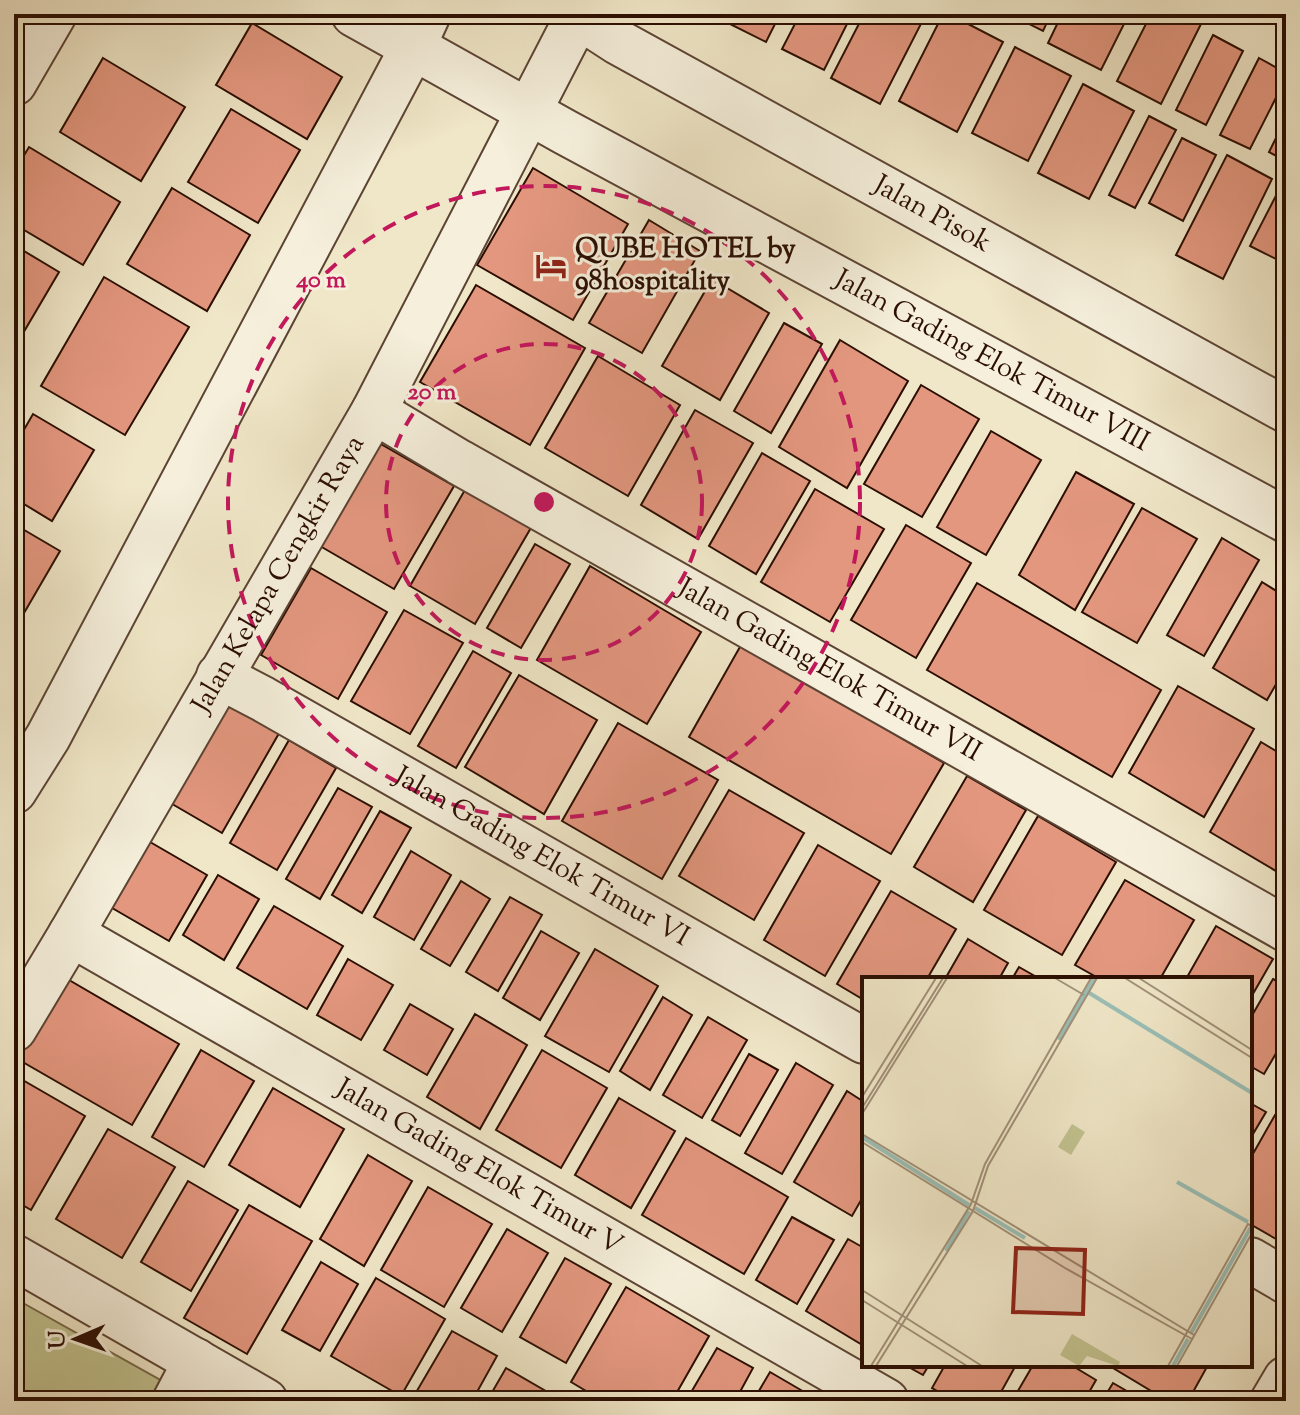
<svg xmlns="http://www.w3.org/2000/svg" width="1300" height="1415" font-family="'Sorts Mill Goudy',serif">
	<rect width="100%" height="100%" fill="#f0e7c8"/>
	<filter id="stains"><feTurbulence type="fractalNoise" baseFrequency=".0025" numOctaves="4"/><feColorMatrix values="0 0 0 0 .2 0 0 0 0 .09 0 0 0 0 .02 0 0 0 .5 -.17"/></filter>
	<radialGradient id="worn" r=".72"><stop offset=".6" stop-color="#630" stop-opacity="0"/><stop offset="1" stop-color="#630" stop-opacity=".3"/></radialGradient>
	<path fill="#c2c390" stroke="#766849" stroke-width="2" d="M 14,1298 L 171,1386 L 163,1401 L 14,1401 Z"/>
	<g fill="#e3977f" stroke="#2b0e02" stroke-width="2">
		<path d="M 685,14 L 704,14 L 700,22 Z"/>
		<path d="M 730,14 L 780,14 L 766,42 L 726,22 Z"/>
		<path d="M 800,14 L 852,14 L 824,70 L 782,49 Z"/>
		<path d="M 864,14 L 926,14 L 880,104 L 831,78 Z"/>
		<path d="M 943,14 L 949,14 L 1003,42 L 957,132 L 899,101 Z"/>
		<path d="M 1017,14 L 1051,14 L 1043,31 L 1015,17 Z"/>
		<path d="M 1062,14 L 1129,14 L 1101,70 L 1048,43 Z"/>
		<path d="M 1151,14 L 1206,14 L 1161,104 L 1117,81 Z"/>
		<path d="M 252,23 L 342,77 L 307,139 L 216,85 Z"/>
		<path d="M 1213,35 L 1243,51 L 1206,125 L 1176,110 Z"/>
		<path d="M 1015,47 L 1071,76 L 1028,161 L 972,133 Z"/>
		<path d="M 103,58 L 185,107 L 141,181 L 60,132 Z"/>
		<path d="M 1259,58 L 1286,73 L 1286,78 L 1250,149 L 1220,135 Z"/>
		<path d="M 1083,84 L 1134,111 L 1089,199 L 1038,173 Z"/>
		<path d="M 231,109 L 300,150 L 258,223 L 188,182 Z"/>
		<path d="M 1149,116 L 1176,130 L 1135,208 L 1109,195 Z"/>
		<path d="M 1286,118 L 1286,161 L 1269,152 Z"/>
		<path d="M 1182,138 L 1216,155 L 1183,221 L 1149,203 Z"/>
		<path d="M 29,147 L 120,202 L 83,265 L 14,224 L 14,172 Z"/>
		<path d="M 1227,155 L 1272,179 L 1223,279 L 1176,255 Z"/>
		<path d="M 533,168 L 628,224 L 573,320 L 477,265 Z"/>
		<path d="M 1282,184 L 1286,186 L 1286,264 L 1250,246 Z"/>
		<path d="M 172,188 L 250,235 L 207,311 L 127,264 Z"/>
		<path d="M 649,220 L 700,251 L 642,353 L 589,323 Z"/>
		<path d="M 14,245 L 59,272 L 19,340 L 14,337 Z"/>
		<path d="M 104,277 L 189,327 L 125,435 L 41,386 Z"/>
		<path d="M 712,279 L 769,313 L 720,400 L 662,366 Z"/>
		<path d="M 476,285 L 585,348 L 530,445 L 420,382 Z"/>
		<path d="M 784,323 L 822,344 L 771,433 L 734,411 Z"/>
		<path d="M 840,340 L 908,381 L 847,488 L 779,447 Z"/>
		<path d="M 598,356 L 680,405 L 628,496 L 545,448 Z"/>
		<path d="M 921,385 L 979,419 L 922,517 L 864,484 Z"/>
		<path d="M 695,410 L 753,443 L 698,539 L 641,505 Z"/>
		<path d="M 33,414 L 94,450 L 52,521 L 14,498 L 14,447 Z"/>
		<path d="M 991,431 L 1041,460 L 986,555 L 937,527 Z"/>
		<path d="M 379,443 L 454,486 L 394,589 L 320,546 Z"/>
		<path d="M 762,453 L 810,481 L 756,574 L 709,546 Z"/>
		<path d="M 1076,472 L 1134,504 L 1075,610 L 1019,575 Z"/>
		<path d="M 466,488 L 532,526 L 475,624 L 410,586 Z"/>
		<path d="M 815,489 L 884,529 L 830,622 L 761,582 Z"/>
		<path d="M 1142,508 L 1197,539 L 1137,643 L 1082,612 Z"/>
		<path d="M 14,524 L 60,551 L 20,620 L 14,617 Z"/>
		<path d="M 906,525 L 971,563 L 916,658 L 851,620 Z"/>
		<path d="M 1222,538 L 1259,560 L 1204,656 L 1167,635 Z"/>
		<path d="M 535,544 L 570,564 L 521,648 L 487,628 Z"/>
		<path d="M 590,566 L 701,632 L 647,724 L 537,660 Z"/>
		<path d="M 311,568 L 387,612 L 338,699 L 261,655 Z"/>
		<path d="M 1262,582 L 1286,597 L 1286,667 L 1267,700 L 1213,668 Z"/>
		<path d="M 977,583 L 1161,690 L 1112,777 L 927,670 Z"/>
		<path d="M 404,610 L 463,643 L 410,734 L 351,701 Z"/>
		<path d="M 741,645 L 944,763 L 891,854 L 689,737 Z"/>
		<path d="M 473,651 L 511,673 L 456,768 L 418,746 Z"/>
		<path d="M 519,675 L 597,720 L 544,814 L 465,767 Z"/>
		<path d="M 1178,686 L 1254,729 L 1204,817 L 1129,773 Z"/>
		<path d="M 228,695 L 282,728 L 222,833 L 167,801 Z"/>
		<path d="M 1286,711 L 1286,732 L 1277,727 Z"/>
		<path d="M 618,723 L 718,780 L 662,879 L 562,821 Z"/>
		<path d="M 289,740 L 336,768 L 277,870 L 230,843 Z"/>
		<path d="M 1261,742 L 1286,757 L 1286,877 L 1210,832 Z"/>
		<path d="M 967,776 L 1026,810 L 973,902 L 914,867 Z"/>
		<path d="M 338,788 L 372,807 L 320,899 L 286,879 Z"/>
		<path d="M 729,790 L 804,833 L 754,920 L 679,876 Z"/>
		<path d="M 380,811 L 411,828 L 362,913 L 332,895 Z"/>
		<path d="M 1038,816 L 1116,862 L 1062,955 L 984,910 Z"/>
		<path d="M 138,835 L 207,875 L 169,941 L 100,901 Z"/>
		<path d="M 818,845 L 880,881 L 825,976 L 764,940 Z"/>
		<path d="M 411,851 L 451,875 L 414,940 L 374,917 Z"/>
		<path d="M 218,875 L 259,899 L 224,960 L 183,935 Z"/>
		<path d="M 1125,880 L 1194,920 L 1160,979 L 1100,979 L 1075,965 Z"/>
		<path d="M 461,881 L 490,899 L 450,966 L 421,949 Z"/>
		<path d="M 891,891 L 956,929 L 927,979 L 864,979 L 864,1000 L 837,984 Z"/>
		<path d="M 510,897 L 542,915 L 498,991 L 466,972 Z"/>
		<path d="M 274,906 L 343,946 L 307,1009 L 237,968 Z"/>
		<path d="M 1216,926 L 1273,959 L 1250,999 L 1250,979 L 1186,979 Z"/>
		<path d="M 541,931 L 579,953 L 540,1020 L 503,998 Z"/>
		<path d="M 968,939 L 1008,963 L 999,979 L 945,979 Z"/>
		<path d="M 595,949 L 658,986 L 609,1072 L 545,1036 Z"/>
		<path d="M 348,959 L 393,985 L 361,1040 L 317,1015 Z"/>
		<path d="M 1019,967 L 1040,979 L 1012,979 Z"/>
		<path d="M 57,973 L 179,1044 L 132,1125 L 14,1057 L 14,1047 Z"/>
		<path d="M 1273,979 L 1286,986 L 1286,1036 L 1264,1074 L 1250,1066 L 1250,1019 Z"/>
		<path d="M 663,997 L 692,1015 L 650,1090 L 620,1071 Z"/>
		<path d="M 410,1004 L 453,1029 L 427,1075 L 384,1050 Z"/>
		<path d="M 475,1014 L 527,1045 L 480,1129 L 427,1097 Z"/>
		<path d="M 708,1017 L 747,1040 L 702,1118 L 663,1095 Z"/>
		<path d="M 201,1050 L 254,1081 L 204,1167 L 152,1137 Z"/>
		<path d="M 542,1050 L 607,1088 L 561,1168 L 496,1130 Z"/>
		<path d="M 749,1054 L 778,1070 L 740,1136 L 712,1120 Z"/>
		<path d="M 1286,1059 L 1286,1079 L 1277,1074 Z"/>
		<path d="M 796,1063 L 833,1085 L 782,1174 L 745,1153 Z"/>
		<path d="M 14,1075 L 85,1116 L 31,1210 L 14,1200 Z"/>
		<path d="M 273,1088 L 344,1129 L 300,1207 L 229,1165 Z"/>
		<path d="M 847,1091 L 864,1102 L 864,1195 L 852,1216 L 794,1182 Z"/>
		<path d="M 619,1098 L 675,1131 L 631,1208 L 575,1175 Z"/>
		<path d="M 1250,1103 L 1266,1112 L 1250,1139 Z"/>
		<path d="M 1275,1115 L 1286,1121 L 1286,1222 L 1276,1239 L 1250,1224 L 1250,1159 Z"/>
		<path d="M 108,1129 L 175,1167 L 122,1258 L 56,1219 Z"/>
		<path d="M 686,1138 L 788,1197 L 744,1274 L 642,1215 Z"/>
		<path d="M 368,1155 L 412,1181 L 364,1266 L 320,1239 Z"/>
		<path d="M 188,1181 L 238,1210 L 191,1291 L 141,1262 Z"/>
		<path d="M 428,1187 L 492,1224 L 444,1307 L 381,1270 Z"/>
		<path d="M 249,1205 L 312,1241 L 247,1354 L 184,1318 Z"/>
		<path d="M 792,1217 L 834,1240 L 797,1304 L 756,1280 Z"/>
		<path d="M 507,1229 L 548,1253 L 502,1332 L 461,1308 Z"/>
		<path d="M 848,1239 L 864,1248 L 864,1346 L 806,1311 Z"/>
		<path d="M 565,1258 L 611,1284 L 566,1363 L 520,1337 Z"/>
		<path d="M 321,1262 L 358,1284 L 320,1351 L 282,1330 Z"/>
		<path d="M 376,1278 L 445,1319 L 401,1396 L 331,1356 Z"/>
		<path d="M 626,1287 L 709,1336 L 672,1401 L 603,1401 L 571,1382 Z"/>
		<path d="M 452,1331 L 497,1356 L 472,1401 L 411,1401 Z"/>
		<path d="M 717,1348 L 753,1368 L 735,1401 L 686,1401 Z"/>
		<path d="M 905,1365 L 929,1365 L 923,1375 Z"/>
		<path d="M 945,1365 L 1016,1365 L 996,1401 L 955,1401 L 932,1388 Z"/>
		<path d="M 1033,1365 L 1071,1365 L 1096,1380 L 1084,1401 L 1012,1401 Z"/>
		<path d="M 1108,1365 L 1208,1365 L 1188,1401 L 1168,1401 Z"/>
		<path d="M 506,1368 L 563,1401 L 487,1401 Z"/>
		<path d="M 770,1372 L 806,1393 L 801,1401 L 753,1401 Z"/>
		<path d="M 1113,1383 L 1144,1401 L 1102,1401 Z"/>
	</g>
	<g fill="none" stroke-linecap="round" stroke-linejoin="round">
		<defs>
			<g id="minor">
				<path id="s1" d="M 354,14 L 565,132 L 1286,520"/>
				<path id="s2" d="M 578,16 L 618,42 L 1286,410"/>
				<path d="M 14,83 L 54,14"/>
				<path id="s3" d="M 374,411 L 459,462 L 1286,929"/>
				<path id="s4" d="M 219,676 L 263,699 L 864,1041"/>
				<path id="s5" d="M 71,934 L 886,1401"/>
				<path d="M 14,1257 L 265,1401"/>
				<path d="M 1250,1260 L 1286,1281"/>
				<path d="M 175,1401 L 196,1361"/>
				<path d="M 1273,1401 L 1286,1379"/>
			</g>
			<g id="tertiary">
				<path d="M 14,791 L 48,737 L 413,47 L 428,14"/>
				<path id="s6" d="M 14,1029 L 71,934 L 374,411 L 579,14"/>
			</g>
		</defs>
		<use href="#minor" stroke="#5c4434" stroke-width="48"/>
		<use href="#tertiary" stroke="#5c4434" stroke-width="48"/>
		<use href="#minor" stroke="#f5efdb" stroke-width="44"/>
		<use href="#tertiary" stroke="#f5efdb" stroke-width="44"/>
	</g>
	<g fill="none" stroke="#c2185b" stroke-width="4" stroke-dasharray="14 10">
		<circle cx="544" cy="502" r="158"/>
		<circle cx="544" cy="502" r="316"/>
	</g>
	<defs>
		<symbol id="hotel-bare" viewBox="-9 -9 18 18"><path d="M-6-4.5h1.5V1H6V5H4.5V3h-9V5H-6ZM-4 0a1.8 1.8 0 1 1 3.6 0ZM.5 0V-2.5h3Q6-2.5 6 0Z" fill="#8f2418" stroke="#f5efdb" stroke-width="2.5" paint-order="stroke"/></symbol>
	</defs>
	<g fill-rule="evenodd">
		<use href="#hotel-bare" x="529" y="244" width="44" height="44"/>
	</g>
	<g text-anchor="middle" dominant-baseline="central" stroke-width="6" stroke-linejoin="round" paint-order="stroke">
		<g font-size="28" fill="#2b0e02" stroke="#f5efdb">
			<text stroke="none"><textPath href="#s2" startOffset="406">Jalan Pisok</textPath></text>
			<text stroke="none"><textPath href="#s1" startOffset="726">Jalan Gading Elok Timur VIII</textPath></text>
			<text stroke="none"><textPath href="#s6" startOffset="526">Jalan Kelapa Cengkir Raya</textPath></text>
			<text stroke="none"><textPath href="#s3" startOffset="524">Jalan Gading Elok Timur VII</textPath></text>
			<text stroke="none"><textPath href="#s4" startOffset="370">Jalan Gading Elok Timur VI</textPath></text>
			<text stroke="none"><textPath href="#s5" startOffset="470">Jalan Gading Elok Timur V</textPath></text>
		</g>
		<g font-size="28" font-weight="bold" fill="#2b0e02" stroke="#f5efdb" text-anchor="start">
			<text x="575" y="250">QUBE HOTEL by<tspan x="575" dy="32">98hospitality</tspan></text>
		</g>
	</g>
	<g transform="translate(862 977)">
		<rect width="390" height="390" fill="#f0e7c8"/>
		<path d="M 210,147 L 223,155 L 209,178 L 196,170 ZM 210,357 L 258,385 L 256,389 L 225,379 L 217,389 L 198,378 Z" fill="#c2c390"/>
		<path fill="none" stroke="#9abfb7" stroke-width="4" d="M 224,14 L 390,116M 197,63 L 232,1M 0,160 L 107,228M 315,205 L 386,245M 113,231 L 163,261M 84,274 L 107,234M 329,356 L 389,250M 311,389 L 326,362"/>
		<path fill="none" stroke="#a19079" stroke-width="2" d="M 193,1 L 222,18M 263,1 L 390,81M 277,1 L 390,73M 0,120 L 74,1M 0,131 L 81,1M 0,137 L 85,1M 0,157 L 332,358M 0,165 L 203,291 L 330,362M 0,313 L 120,389M 0,323 L 105,389M 9,389 L 109,227 L 123,187 L 229,1M 14,389 L 111,234 L 126,189 L 235,1M 306,389 L 386,247 L 390,249M 315,389 L 390,256"/>
		<path fill="#8f2418" fill-opacity="0.15" stroke="#8f2418" stroke-width="4" d="M 154,271 L 223,273 L 221,337 L 151,335 Z"/>
		<rect width="390" height="390" fill="none" stroke="#2b0e02" stroke-width="4"/>
	</g>
	<circle cx="544" cy="502" r="12" fill="#c2185b" stroke="#f5efdb" stroke-width="4"/>
	<g font-size="24" text-anchor="middle" font-weight="bold" fill="#c2185b" stroke="#f5efdb" stroke-width="6" stroke-linejoin="round" paint-order="stroke">
		<text x="321" y="287">40 m</text>
		<text x="432" y="399">20 m</text>
	</g>
	<rect width="1300" height="1415" fill="none" stroke="#f0e7c8" stroke-width="48"/>
	<rect x="16" y="16" width="1268" height="1383" fill="none" stroke="#2b0e02" stroke-width="4"/>
	<rect x="24" y="24" width="1252" height="1367" fill="none" stroke="#2b0e02" stroke-width="2"/>
	<g transform="translate(76 1339) rotate(268)" stroke="#f5efdb" stroke-width="6" paint-order="stroke">
	<path d="M0-6L14 30L0 20L-14 30Z" fill="#2b0e02"/>
	<text y="-12" font-size="22" font-weight="bold" text-anchor="middle" fill="#2b0e02">U</text>
	</g>
	<rect width="100%" height="100%" filter="url(#stains)"/>
	<rect width="100%" height="100%" fill="url(#worn)"/>
</svg>
